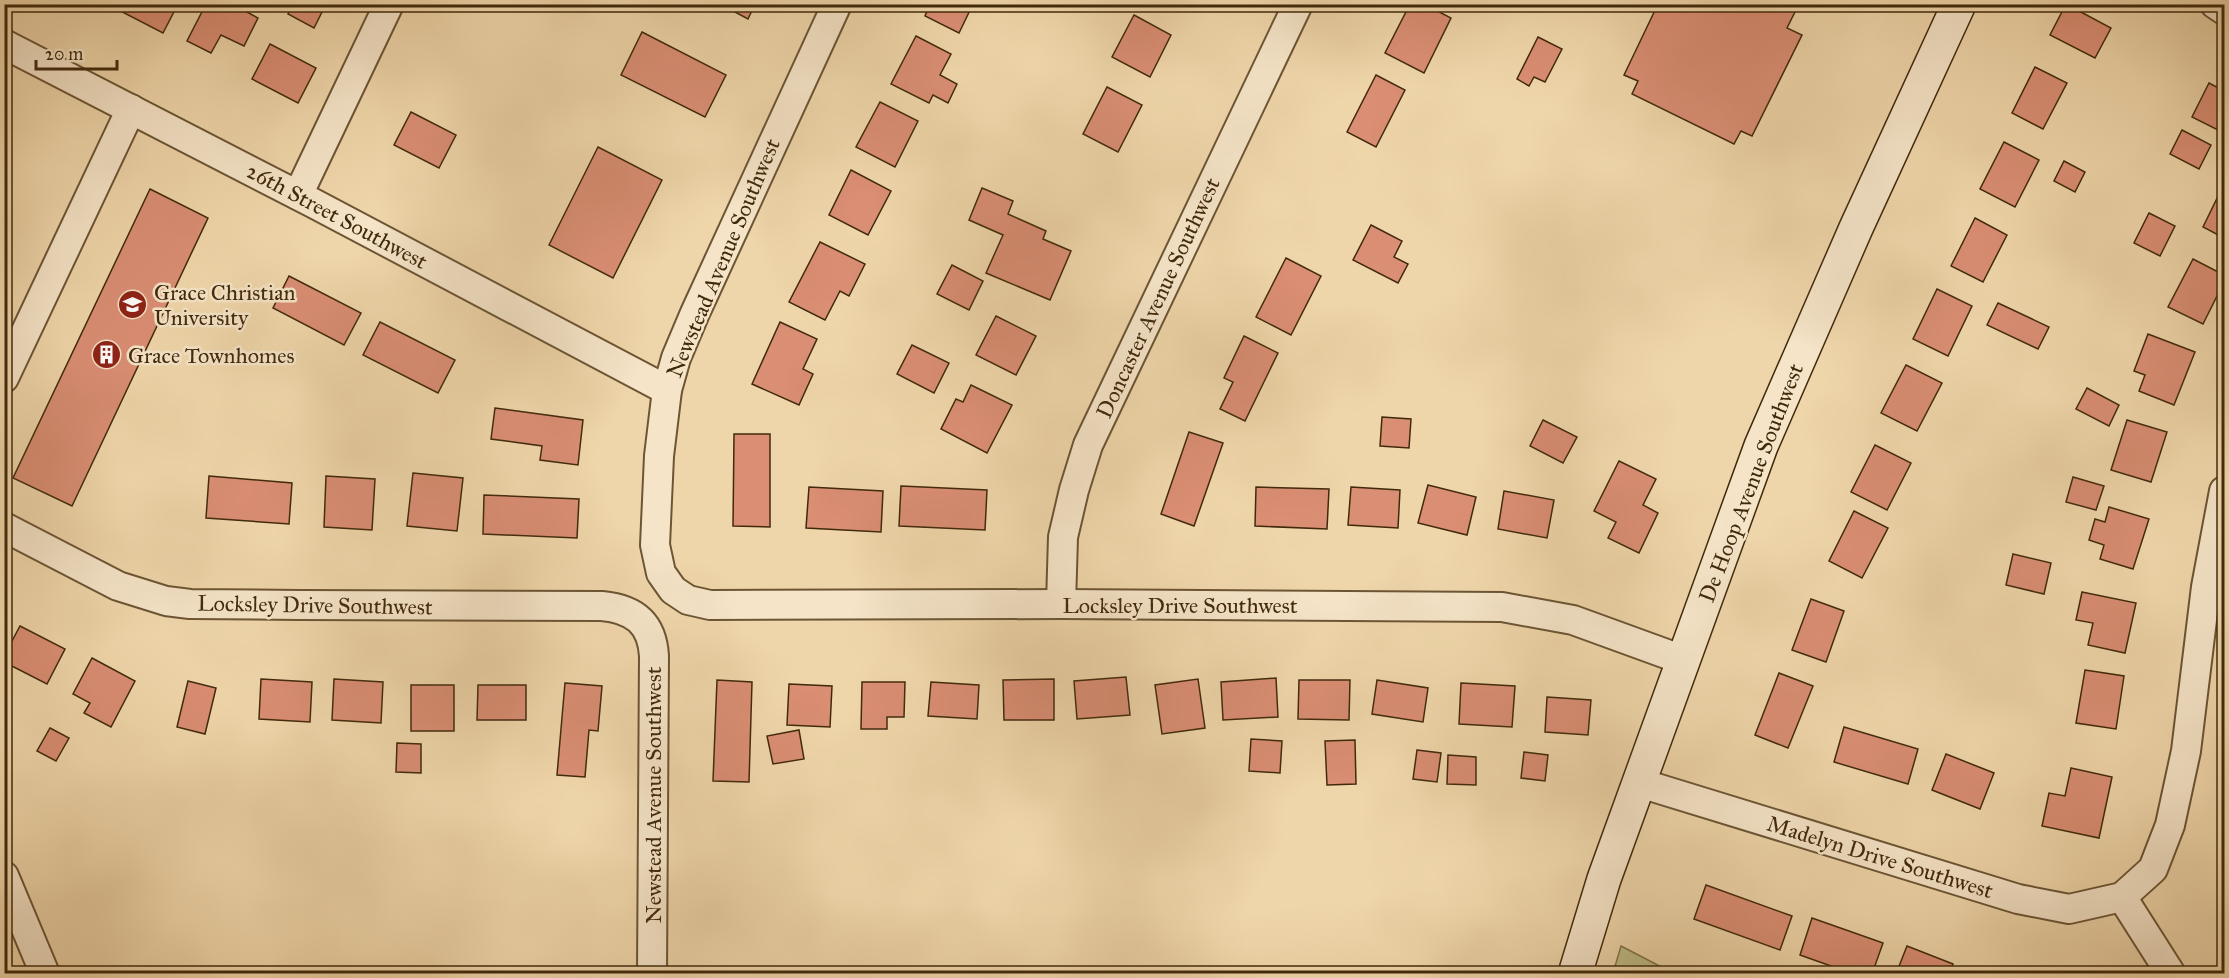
<svg xmlns="http://www.w3.org/2000/svg" width="2229" height="978" font-family="'IM FELL Great Primer',serif">
	<rect width="100%" height="100%" fill="#efd6aa"/>
	<filter id="stains"><feTurbulence type="fractalNoise" baseFrequency=".00333" numOctaves="4"/><feColorMatrix values="0 0 0 0 .2 0 0 0 0 .09 0 0 0 0 .02 0 0 0 .5 -.17"/></filter>
	<radialGradient id="worn" r=".72"><stop offset=".6" stop-color="#630" stop-opacity="0"/><stop offset="1" stop-color="#630" stop-opacity=".3"/></radialGradient>
	<path fill="#bebc85" stroke="#807348" stroke-width="1.5" d="M 1621,946 L 1673,973 L 1613,973 Z"/>
	<g fill="#da8e74" stroke="#412a0c" stroke-width="1.5">
		<path d="M 107,4 L 178,4 L 163,33 Z"/>
		<path d="M 206,4 L 232,4 L 258,18 L 244,46 L 221,35 L 211,53 L 187,41 Z"/>
		<path d="M 293,4 L 326,4 L 314,28 L 288,14 Z"/>
		<path d="M 720,4 L 755,4 L 748,19 Z"/>
		<path d="M 930,4 L 973,4 L 959,33 L 925,16 Z"/>
		<path d="M 1410,4 L 1424,4 L 1451,18 L 1424,73 L 1385,53 Z"/>
		<path d="M 1658,4 L 1799,4 L 1787,28 L 1802,35 L 1752,136 L 1741,131 L 1734,144 L 1632,94 L 1638,81 L 1624,75 Z"/>
		<path d="M 2066,4 L 2111,28 L 2095,58 L 2050,35 Z"/>
		<path d="M 1134,15 L 1171,35 L 1150,77 L 1112,57 Z"/>
		<path d="M 642,32 L 726,75 L 705,117 L 621,75 Z"/>
		<path d="M 916,36 L 951,54 L 940,75 L 957,84 L 948,103 L 933,95 L 929,103 L 891,84 Z"/>
		<path d="M 1538,37 L 1562,49 L 1545,82 L 1534,77 L 1529,86 L 1517,79 Z"/>
		<path d="M 270,44 L 316,68 L 298,103 L 252,79 Z"/>
		<path d="M 2035,67 L 2067,83 L 2043,129 L 2012,113 Z"/>
		<path d="M 1376,75 L 1405,90 L 1376,147 L 1347,132 Z"/>
		<path d="M 2209,83 L 2224,91 L 2224,133 L 2192,117 Z"/>
		<path d="M 1107,87 L 1142,105 L 1118,152 L 1083,134 Z"/>
		<path d="M 880,102 L 918,121 L 895,167 L 856,147 Z"/>
		<path d="M 411,112 L 456,135 L 439,168 L 394,145 Z"/>
		<path d="M 2182,130 L 2211,145 L 2199,169 L 2170,154 Z"/>
		<path d="M 2004,142 L 2039,160 L 2015,207 L 1980,189 Z"/>
		<path d="M 598,147 L 662,180 L 613,278 L 549,245 Z"/>
		<path d="M 2064,161 L 2085,172 L 2075,192 L 2054,181 Z"/>
		<path d="M 851,170 L 891,191 L 868,235 L 829,215 Z"/>
		<path d="M 2224,184 L 2224,238 L 2203,227 Z"/>
		<path d="M 982,188 L 1013,201 L 1008,214 L 1046,231 L 1043,239 L 1071,251 L 1050,300 L 986,273 L 1003,235 L 969,220 Z"/>
		<path d="M 150,189 L 208,218 L 72,506 L 13,478 Z"/>
		<path d="M 2149,213 L 2175,226 L 2160,256 L 2134,243 Z"/>
		<path d="M 1975,218 L 2007,235 L 1983,282 L 1951,266 Z"/>
		<path d="M 1371,225 L 1402,241 L 1394,257 L 1408,264 L 1398,283 L 1353,260 Z"/>
		<path d="M 820,242 L 865,264 L 849,296 L 840,291 L 825,320 L 789,302 Z"/>
		<path d="M 1286,258 L 1321,276 L 1291,335 L 1256,317 Z"/>
		<path d="M 2193,259 L 2224,275 L 2224,282 L 2203,324 L 2168,307 Z"/>
		<path d="M 952,265 L 983,281 L 969,310 L 937,294 Z"/>
		<path d="M 289,276 L 361,313 L 344,345 L 273,308 Z"/>
		<path d="M 1937,289 L 1972,306 L 1948,356 L 1913,339 Z"/>
		<path d="M 1998,303 L 2049,327 L 2038,349 L 1987,325 Z"/>
		<path d="M 996,316 L 1036,336 L 1016,375 L 976,355 Z"/>
		<path d="M 380,322 L 455,360 L 438,393 L 363,355 Z"/>
		<path d="M 780,322 L 817,339 L 803,369 L 813,374 L 799,405 L 752,384 Z"/>
		<path d="M 2148,334 L 2195,352 L 2174,405 L 2139,391 L 2145,375 L 2134,371 Z"/>
		<path d="M 1244,336 L 1278,353 L 1245,421 L 1220,409 L 1233,382 L 1224,378 Z"/>
		<path d="M 912,345 L 949,363 L 934,393 L 897,374 Z"/>
		<path d="M 1906,365 L 1942,383 L 1917,431 L 1881,413 Z"/>
		<path d="M 971,385 L 1012,405 L 987,453 L 941,429 L 956,399 L 963,402 Z"/>
		<path d="M 2087,388 L 2119,405 L 2109,426 L 2076,409 Z"/>
		<path d="M 495,408 L 583,420 L 578,465 L 540,460 L 542,446 L 491,439 Z"/>
		<path d="M 1382,417 L 1411,419 L 1409,448 L 1380,446 Z"/>
		<path d="M 1543,420 L 1577,437 L 1563,463 L 1530,446 Z"/>
		<path d="M 2127,420 L 2167,432 L 2151,482 L 2111,470 Z"/>
		<path d="M 1189,432 L 1223,443 L 1194,526 L 1161,514 Z"/>
		<path d="M 734,434 L 770,434 L 770,527 L 733,526 Z"/>
		<path d="M 1875,445 L 1911,463 L 1887,510 L 1851,492 Z"/>
		<path d="M 1619,461 L 1656,479 L 1643,505 L 1658,513 L 1639,553 L 1608,538 L 1616,522 L 1594,511 Z"/>
		<path d="M 413,473 L 463,478 L 457,531 L 407,526 Z"/>
		<path d="M 209,476 L 292,483 L 289,524 L 206,518 Z"/>
		<path d="M 326,476 L 375,479 L 372,530 L 324,527 Z"/>
		<path d="M 2073,477 L 2104,486 L 2096,510 L 2066,502 Z"/>
		<path d="M 1428,485 L 1476,497 L 1467,535 L 1418,523 Z"/>
		<path d="M 901,486 L 987,490 L 985,530 L 899,526 Z"/>
		<path d="M 809,487 L 883,491 L 881,532 L 806,528 Z"/>
		<path d="M 1256,487 L 1329,489 L 1327,529 L 1255,526 Z"/>
		<path d="M 1351,487 L 1400,490 L 1398,528 L 1348,525 Z"/>
		<path d="M 1504,491 L 1554,500 L 1547,538 L 1498,529 Z"/>
		<path d="M 484,495 L 579,499 L 577,538 L 483,534 Z"/>
		<path d="M 2109,507 L 2149,519 L 2133,569 L 2100,559 L 2104,545 L 2089,540 L 2095,519 L 2105,522 Z"/>
		<path d="M 1854,511 L 1888,528 L 1862,578 L 1829,561 Z"/>
		<path d="M 2013,554 L 2051,563 L 2044,594 L 2006,585 Z"/>
		<path d="M 2082,592 L 2136,603 L 2125,653 L 2088,645 L 2093,623 L 2076,620 Z"/>
		<path d="M 1811,599 L 1844,611 L 1826,662 L 1792,650 Z"/>
		<path d="M 20,626 L 65,649 L 47,684 L 4,662 L 4,656 Z"/>
		<path d="M 92,658 L 135,681 L 111,727 L 84,713 L 90,703 L 73,694 Z"/>
		<path d="M 2085,670 L 2124,676 L 2116,729 L 2076,723 Z"/>
		<path d="M 1779,673 L 1813,686 L 1788,748 L 1755,735 Z"/>
		<path d="M 1126,677 L 1130,715 L 1077,719 L 1074,681 Z"/>
		<path d="M 1276,678 L 1278,717 L 1223,720 L 1221,682 Z"/>
		<path d="M 261,679 L 312,682 L 310,722 L 259,719 Z"/>
		<path d="M 334,679 L 383,682 L 381,723 L 332,720 Z"/>
		<path d="M 1054,679 L 1054,720 L 1004,720 L 1003,680 Z"/>
		<path d="M 1198,679 L 1205,728 L 1162,734 L 1155,685 Z"/>
		<path d="M 717,680 L 752,682 L 749,782 L 713,781 Z"/>
		<path d="M 1299,680 L 1350,680 L 1349,720 L 1298,719 Z"/>
		<path d="M 1377,680 L 1428,688 L 1423,722 L 1372,714 Z"/>
		<path d="M 188,681 L 216,688 L 205,734 L 177,727 Z"/>
		<path d="M 862,682 L 905,682 L 904,717 L 887,717 L 887,729 L 861,729 Z"/>
		<path d="M 931,682 L 979,685 L 977,719 L 928,716 Z"/>
		<path d="M 565,683 L 602,686 L 598,731 L 589,730 L 585,777 L 557,775 Z"/>
		<path d="M 1461,683 L 1515,686 L 1512,727 L 1459,724 Z"/>
		<path d="M 789,684 L 832,686 L 830,727 L 787,725 Z"/>
		<rect x="411" y="685" width="43" height="46"/>
		<path d="M 478,685 L 526,685 L 526,720 L 477,720 Z"/>
		<path d="M 1547,697 L 1591,700 L 1588,735 L 1545,732 Z"/>
		<path d="M 1844,727 L 1918,749 L 1908,784 L 1834,762 Z"/>
		<path d="M 50,728 L 69,738 L 56,761 L 37,751 Z"/>
		<path d="M 799,730 L 804,759 L 773,764 L 767,736 Z"/>
		<path d="M 1251,739 L 1282,741 L 1280,773 L 1249,771 Z"/>
		<path d="M 1355,740 L 1356,784 L 1327,785 L 1325,741 Z"/>
		<path d="M 397,743 L 421,744 L 421,773 L 396,772 Z"/>
		<path d="M 1417,750 L 1441,753 L 1437,782 L 1413,779 Z"/>
		<path d="M 1524,752 L 1548,755 L 1545,781 L 1521,778 Z"/>
		<path d="M 1946,754 L 1994,773 L 1980,809 L 1932,790 Z"/>
		<path d="M 1448,755 L 1476,757 L 1476,785 L 1447,784 Z"/>
		<path d="M 2071,768 L 2112,777 L 2099,838 L 2042,826 L 2049,793 L 2065,796 Z"/>
		<path d="M 1706,885 L 1792,916 L 1780,950 L 1694,919 Z"/>
		<path d="M 1812,918 L 1883,943 L 1872,974 L 1844,974 L 1845,971 L 1800,955 Z"/>
		<path d="M 1907,946 L 1953,964 L 1949,974 L 1896,974 Z"/>
	</g>
	<g fill="none" stroke-linecap="round" stroke-linejoin="round">
		<defs>
			<g id="street">
				<path d="M 837,4 L 695,313 L 676,358 L 667,390 L 659,456 L 655,545 L 661,573 L 673,590 L 688,600 L 710,605 L 1061,604 L 1502,607 L 1573,620 L 1683,660"/>
				<path d="M 2215,4 L 2224,10"/>
				<path d="M 4,44 L 313,203 L 667,390"/>
				<path d="M 298,195 L 389,4"/>
				<path d="M 4,378 L 131,109"/>
				<path d="M 4,527 L 118,586 L 166,601 L 190,604 L 300,605 L 602,606 C 634,609 652,623 654,656 L 652,974"/>
				<path d="M 1061,604 L 1063,537 L 1074,490 L 1088,445 L 1298,4"/>
				<path d="M 1640,783 L 2018,899 L 2069,909 L 2122,897 L 2153,869 L 2170,825 L 2186,751 L 2206,587 L 2224,491"/>
				<path d="M 4,876 L 45,974"/>
				<path d="M 2122,897 L 2171,974"/>
			</g>
			<path id="secondary" d="M 1575,974 L 1604,879 L 1761,446 L 1856,228 L 1959,4"/>
		</defs>
		<use href="#street" stroke="#6c5534" stroke-width="32"/>
		<use href="#secondary" stroke="#412a0c" stroke-width="36"/>
		<use href="#street" stroke="#f5e4c8" stroke-width="28"/>
		<use href="#secondary" stroke="#f5e4c8" stroke-width="33"/>
	</g>
	<defs>
		<symbol id="university-disc" viewBox="-11 -11 22 22"><circle r="9.5" fill="#8f2418" stroke="#f5e4c8"/><path d="M0-5L7-2L0 1L-7-2ZM-4 1L0 2.5L4 1V4Q0 6-4 4Z" fill="#fff"/></symbol>
		<symbol id="building-disc" viewBox="-11 -11 22 22"><circle r="9.5" fill="#8f2418" stroke="#f5e4c8"/><path d="M-4-6H4V6H1V3H-1V6H-4ZM-2.5-4.3h1.7v1.8h-1.7ZM.8-4.3h1.7v1.8H.8ZM-2.5-1h1.7V.8h-1.7ZM.8-1h1.7V.8H.8Z" fill="#fff"/></symbol>
	</defs>
	<g fill-rule="evenodd">
		<use href="#university-disc" x="116" y="288" width="33" height="33"/>
		<use href="#building-disc" x="90" y="338" width="33" height="33"/>
	</g>
	<g text-anchor="middle" dominant-baseline="central" stroke-width="5" stroke-linejoin="round" paint-order="stroke">
		<g font-size="22" fill="#412a0c" stroke="#f5e4c8">
			<text transform="translate(337 216) rotate(28)">26th Street Southwest</text>
			<text transform="translate(723 258) rotate(-67)">Newstead Avenue Southwest</text>
			<text transform="translate(1158 298) rotate(-65)">Doncaster Avenue Southwest</text>
			<text transform="translate(1751 483) rotate(-69)">De Hoop Avenue Southwest</text>
			<text transform="translate(315 605) rotate(1)">Locksley Drive Southwest</text>
			<text x="1180" y="605">Locksley Drive Southwest</text>
			<text transform="translate(653 795) rotate(-90)">Newstead Avenue Southwest</text>
			<text transform="translate(1880 857) rotate(17)">Madelyn Drive Southwest</text>
		</g>
		<g font-size="22" fill="#412a0c" stroke="#f5e4c8" text-anchor="start">
			<text x="154" y="292">Grace Christian<tspan x="154" dy="25">University</tspan></text>
			<text x="128" y="355">Grace Townhomes</text>
		</g>
	</g>
	<rect width="2229" height="978" fill="none" stroke="#efd6aa" stroke-width="24"/>
	<rect x="6" y="6" width="2217" height="966" fill="none" stroke="#412a0c" stroke-width="3"/>
	<rect x="12" y="12" width="2205" height="954" fill="none" stroke="#412a0c" stroke-width="1.5"/>
	<path d="M36 60v9h81v-9" fill="none" stroke="#412a0c" stroke-width="3"/>
	<text x="45" y="60" font-size="18" fill="#412a0c" stroke="#f5e4c8" stroke-width="4.5" paint-order="stroke">20 m</text>
	<rect width="100%" height="100%" filter="url(#stains)"/>
	<rect width="100%" height="100%" fill="url(#worn)"/>
</svg>
